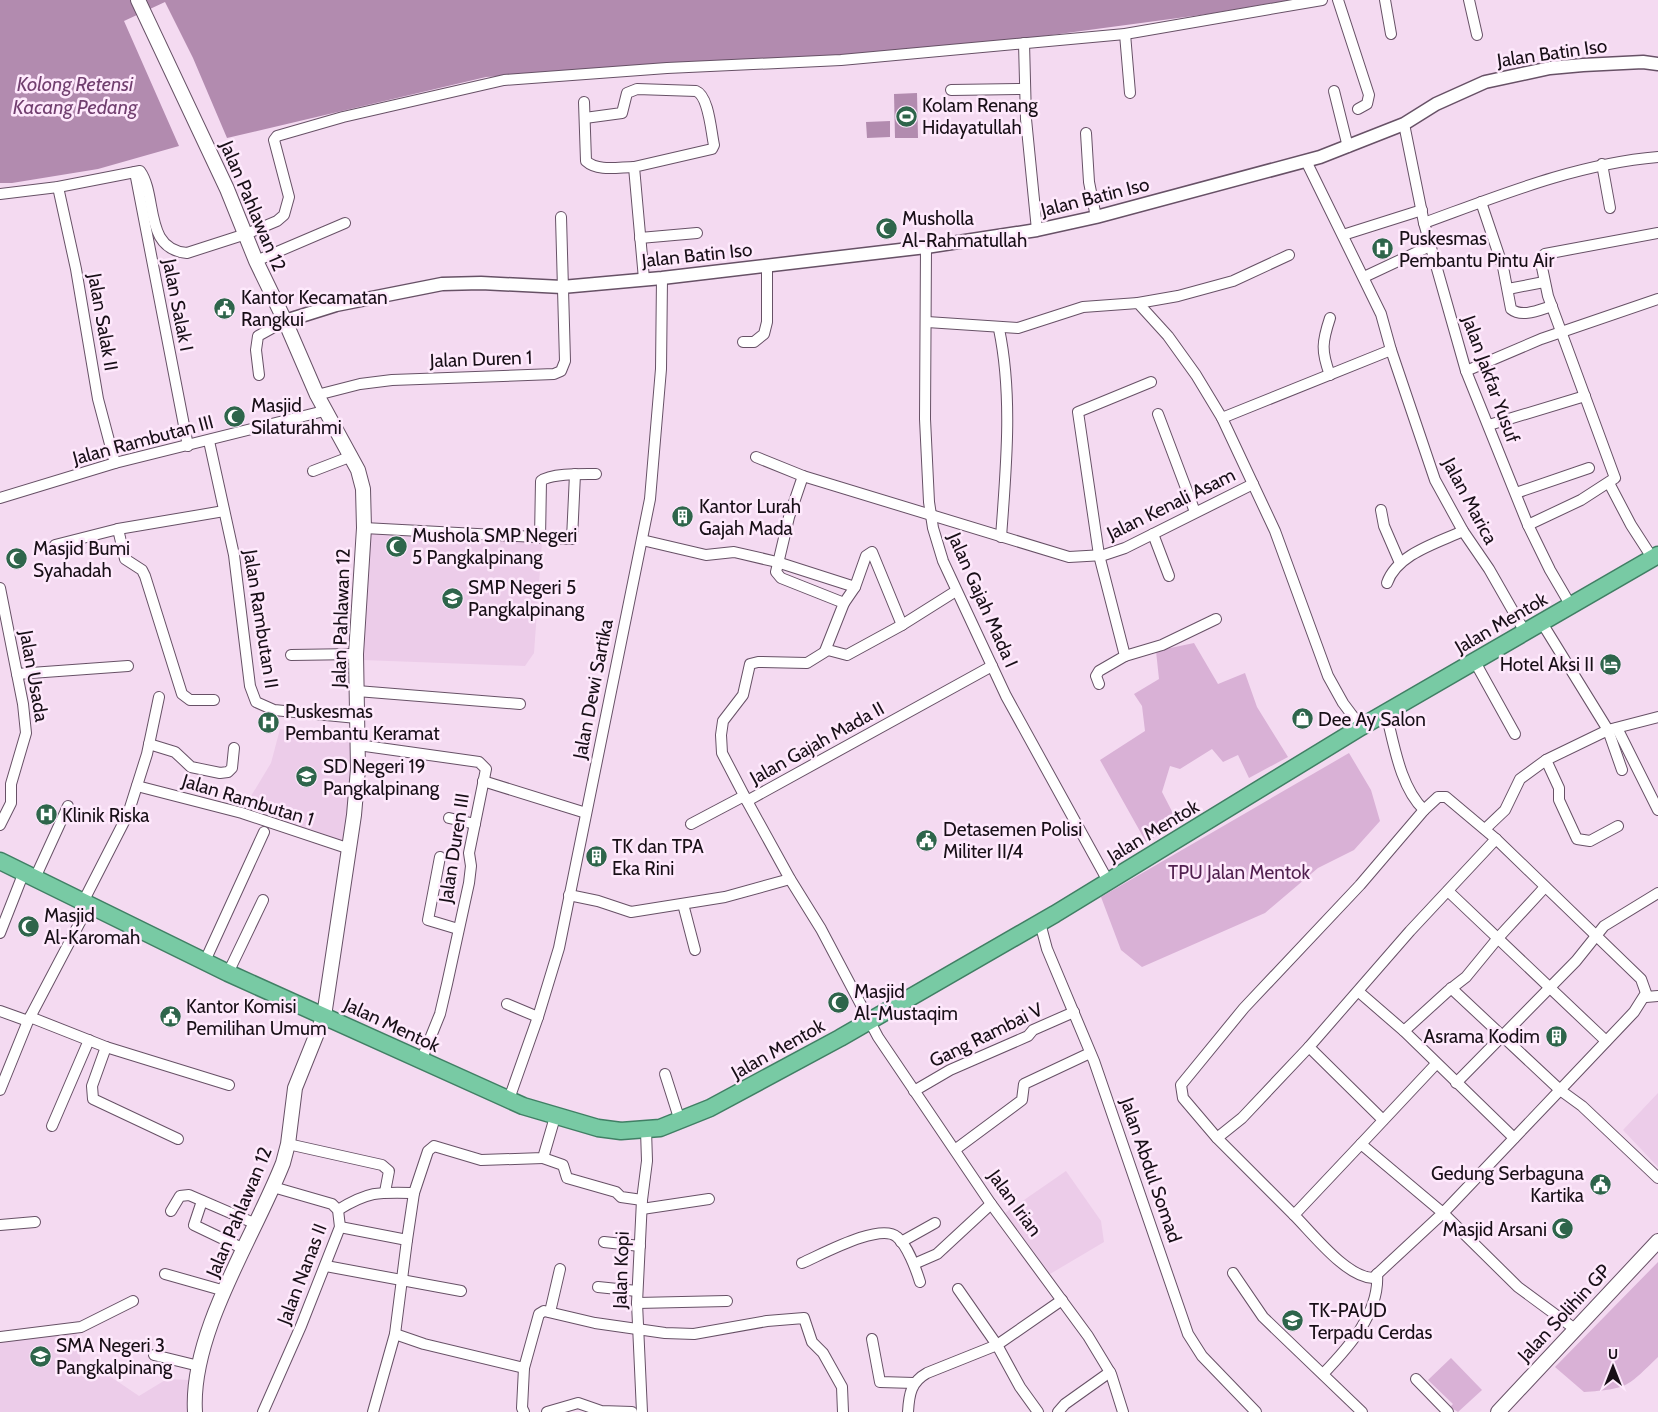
<svg xmlns="http://www.w3.org/2000/svg" width="1658" height="1412" font-family="Cabin,sans-serif">
	<rect width="100%" height="100%" fill="#f4daf1"/>
	<g fill="#eccce9">
		<path d="M 368,533 L 542,542 L 534,653 L 525,666 L 362,660 Z"/>
		<path d="M 280,729 L 351,740 L 351,800 L 343,843 L 242,811 L 271,763 Z"/>
		<path d="M 1658,1093 L 1658,1167 L 1623,1130 Z"/>
		<path d="M 1066,1171 L 1101,1221 L 1104,1242 L 1050,1274 L 1005,1213 Z"/>
		<path d="M 76,1329 L 83,1377 L 108,1375 L 139,1396 L 167,1379 L 189,1380 L 189,1412 L 0,1412 L 0,1338 Z"/>
	</g>
	<g fill="#d9b1d6">
		<path d="M 1194,643 L 1218,684 L 1245,673 L 1257,707 L 1288,757 L 1249,778 L 1238,755 L 1223,762 L 1212,749 L 1180,769 L 1170,766 L 1162,792 L 1178,823 L 1146,842 L 1100,760 L 1145,731 L 1142,706 L 1134,694 L 1159,679 L 1156,651 Z"/>
		<path d="M 1349,753 L 1371,790 L 1380,821 L 1354,850 L 1318,868 L 1265,913 L 1142,967 L 1121,950 L 1101,897 Z"/>
		<path d="M 1658,1262 L 1658,1357 C 1627,1387 1628,1389 1584,1392 L 1555,1367 Z"/>
		<path d="M 1451,1358 L 1482,1390 L 1458,1412 L 1450,1407 L 1453,1404 L 1428,1380 Z"/>
	</g>
	<g fill="#b28baf">
		<path d="M 0,0 L 1290,0 L 1208,14 L 991,43 L 887,52 L 486,77 L 227,138 L 193,58 L 165,2 L 124,21 L 179,146 L 98,169 L 12,183 L 0,183 Z"/>
		<path d="M 917,93 L 918,138 L 895,138 L 894,94 Z"/>
		<path d="M 890,121 L 890,137 L 867,138 L 866,122 Z"/>
	</g>
	<g fill="none" stroke-linecap="round" stroke-linejoin="round">
		<defs>
			<g id="minor">
				<path d="M 1338,0 L 1369,95 L 1367,104 L 1358,109"/>
				<path d="M 1385,0 L 1391,34"/>
				<path d="M 1469,0 L 1477,35"/>
				<path d="M 1125,34 L 1130,93"/>
				<path d="M 1024,43 L 1026,119 L 1037,230"/>
				<path d="M 951,90 L 1025,89"/>
				<path d="M 1334,91 L 1348,147"/>
				<path d="M 584,102 L 586,161 C 598,172 619,167 634,167"/>
				<path d="M 585,118 L 622,113 L 627,93 L 637,89 L 696,91 C 709,96 711,132 714,145 L 712,149 L 634,167 L 644,279"/>
				<path d="M 1404,124 L 1424,223 L 1466,371 L 1528,525 L 1550,570 L 1571,606"/>
				<path d="M 1086,133 L 1089,182 L 1096,217"/>
				<path d="M 1602,164 L 1610,208"/>
				<path d="M 135,172 L 188,446"/>
				<path d="M 58,187 L 76,269 L 98,399 L 115,463"/>
				<path d="M 0,194 L 58,187 L 140,171 C 158,196 143,249 187,253 L 246,234 L 277,221 L 284,215 L 289,197 L 274,140 L 277,136 L 343,117 L 504,80 L 667,68 L 841,60 L 1125,34 L 1322,0"/>
				<path d="M 1481,202 L 1503,267 L 1511,309 C 1522,318 1539,310 1552,306"/>
				<path d="M 1424,223 C 1501,195 1576,164 1658,157"/>
				<path d="M 1343,235 L 1422,210"/>
				<path d="M 640,238 L 697,233"/>
				<path d="M 926,247 L 925,419 L 929,502 L 933,528 L 943,561 L 1006,696 L 1108,881"/>
				<path d="M 256,261 L 345,223"/>
				<path d="M 1364,277 L 1430,246"/>
				<path d="M 1508,289 L 1544,282"/>
				<path d="M 1138,303 L 1178,296 L 1233,281 L 1289,255"/>
				<path d="M 927,322 L 1018,328 L 1083,307 L 1138,303 L 1168,336 L 1196,375 L 1222,418 L 1275,531 L 1328,676 L 1343,703 L 1361,727"/>
				<path d="M 999,329 C 1013,396 1006,469 1001,537"/>
				<path d="M 743,342 L 754,342 L 764,334 L 767,322 L 767,266"/>
				<path d="M 1391,350 L 1435,480 L 1463,531 L 1489,569 L 1525,632"/>
				<path d="M 1466,371 L 1541,339 L 1658,299"/>
				<path d="M 259,375 L 256,350 L 258,336 L 285,321"/>
				<path d="M 1330,375 C 1321,351 1322,342 1330,318"/>
				<path d="M 317,395 L 360,384 L 392,380 L 554,374 L 561,371 L 565,361 L 561,217"/>
				<path d="M 1158,414 L 1195,512"/>
				<path d="M 1222,418 L 1391,350 L 1381,314 L 1306,161"/>
				<path d="M 1489,425 L 1585,396"/>
				<path d="M 209,441 L 234,555 L 250,686 L 256,702 L 274,710 L 357,718"/>
				<path d="M 756,457 L 803,476 L 1069,557 L 1104,555 L 1125,548 L 1253,484"/>
				<path d="M 313,471 L 352,456"/>
				<path d="M 803,476 L 789,517 L 776,572 L 781,578 L 844,603 L 825,651"/>
				<path d="M 1609,483 L 1631,525 L 1653,559"/>
				<path d="M 1516,493 L 1589,468"/>
				<path d="M 0,498 L 115,463 L 324,411"/>
				<path d="M 1381,510 L 1384,526 L 1400,563"/>
				<path d="M 1528,525 L 1581,500 L 1615,478 L 1548,296 L 1540,258 L 1545,254 L 1658,233"/>
				<path d="M 364,528 L 572,539 L 575,474"/>
				<path d="M 118,529 L 224,511"/>
				<path d="M 1153,534 L 1169,576"/>
				<path d="M 540,538 L 541,481 C 551,473 583,474 596,474"/>
				<path d="M 642,540 L 706,555 L 734,552 L 777,562 L 855,587"/>
				<path d="M 55,545 L 118,529 L 125,559 L 142,570 L 145,576 L 182,694 L 190,700 L 214,700"/>
				<path d="M 1387,583 C 1397,554 1437,543 1463,531"/>
				<path d="M 0,588 L 23,704 L 26,733 L 11,784 L 11,803 L 0,825"/>
				<path d="M 844,603 L 855,587 L 866,556 L 872,552 L 902,625"/>
				<path d="M 1542,623 L 1608,730 L 1658,717"/>
				<path d="M 291,655 L 356,654"/>
				<path d="M 1125,656 L 1162,645 L 1216,619"/>
				<path d="M 1475,662 L 1515,734"/>
				<path d="M 992,666 L 747,801 L 790,879 L 821,929 L 878,1037 L 991,1204 L 1088,1336 L 1111,1374 L 1123,1412"/>
				<path d="M 17,674 L 128,666"/>
				<path d="M 1099,684 L 1096,676 L 1099,671 L 1125,656 L 1099,555 L 1078,412 L 1151,382"/>
				<path d="M 357,691 L 520,704"/>
				<path d="M 1386,713 C 1394,744 1400,787 1424,810"/>
				<path d="M 1617,728 L 1658,810"/>
				<path d="M 149,744 L 175,752 L 191,767 L 220,773 L 228,772 L 232,768 L 234,748"/>
				<path d="M 358,745 L 479,762 L 486,769 L 469,853 L 471,866 L 469,883 L 447,984 L 440,1014 L 421,1061"/>
				<path d="M 483,781 L 586,813"/>
				<path d="M 137,786 L 242,813 L 350,849"/>
				<path d="M 747,801 L 722,753 L 721,735 L 723,721 L 743,695 L 750,664 L 758,662 L 807,663 L 828,650 L 847,655 L 902,625 L 956,591"/>
				<path d="M 449,818 L 475,824"/>
				<path d="M 691,824 L 744,796"/>
				<path d="M 1618,826 L 1590,841 L 1577,839 L 1559,800 L 1559,788 L 1546,760 L 1608,730 L 1622,770"/>
				<path d="M 1485,829 L 1505,810 L 1520,779 L 1546,760"/>
				<path d="M 440,857 L 428,920 L 458,929"/>
				<path d="M 35,878 L 68,806"/>
				<path d="M 1448,891 L 1606,1041"/>
				<path d="M 569,895 L 598,901 L 631,912 L 725,897 L 790,879"/>
				<path d="M 83,902 L 128,814 L 147,754 L 159,697"/>
				<path d="M 683,904 L 695,950"/>
				<path d="M 1040,923 L 1047,949 L 1094,1061 L 1188,1334 L 1202,1356 L 1256,1412"/>
				<path d="M 0,933 L 24,872"/>
				<path d="M 205,961 L 264,832"/>
				<path d="M 228,973 L 263,900"/>
				<path d="M 1359,992 L 1404,1031 L 1448,991 L 1466,977 L 1498,938 L 1545,887"/>
				<path d="M 1646,997 L 1658,996"/>
				<path d="M 507,1004 L 538,1017"/>
				<path d="M 0,1011 L 28,1021"/>
				<path d="M 30,1017 L 106,1047 L 229,1085"/>
				<path d="M 1404,1031 L 1514,1138"/>
				<path d="M 106,1047 L 92,1086 L 93,1099 L 178,1139"/>
				<path d="M 665,1074 L 680,1121"/>
				<path d="M 1456,1083 L 1576,961 L 1604,926 L 1658,893"/>
				<path d="M 0,1090 L 28,1021 L 89,905"/>
				<path d="M 914,1091 L 950,1070 L 1028,1036 L 1033,1030 L 1074,1012"/>
				<path d="M 509,1099 L 538,1017 L 559,948 L 650,499 L 661,369 L 662,278"/>
				<path d="M 1383,1120 L 1309,1047 L 1410,931 L 1496,839"/>
				<path d="M 52,1126 L 89,1040"/>
				<path d="M 1217,1138 L 1242,1118 L 1309,1047"/>
				<path d="M 288,1144 L 382,1165 L 389,1171 L 385,1192"/>
				<path d="M 1361,1144 L 1436,1064"/>
				<path d="M 956,1149 L 1022,1100 L 1024,1084 L 1090,1053"/>
				<path d="M 543,1158 L 563,1165 L 567,1178 L 616,1192 L 621,1197 L 642,1200"/>
				<path d="M 202,1201 L 194,1225 L 244,1249"/>
				<path d="M 642,1209 L 709,1199"/>
				<path d="M 338,1210 C 369,1191 379,1192 414,1193 L 428,1151 L 434,1146 L 481,1160 L 543,1158 L 555,1117"/>
				<path d="M 171,1211 L 180,1196 L 189,1195 L 256,1224"/>
				<path d="M 1294,1215 L 1217,1138 L 1183,1098 L 1181,1085 L 1244,1008 L 1360,885 L 1424,810 L 1438,797 L 1446,797 L 1496,839 L 1641,979 L 1646,993 L 1634,1012 L 1560,1090 L 1451,988"/>
				<path d="M 0,1225 L 35,1222"/>
				<path d="M 340,1227 L 407,1240 L 395,1334"/>
				<path d="M 407,1240 L 414,1193"/>
				<path d="M 604,1242 L 640,1246"/>
				<path d="M 901,1242 L 935,1223"/>
				<path d="M 802,1263 C 821,1255 880,1222 897,1237 C 907,1245 916,1269 920,1282"/>
				<path d="M 914,1264 L 937,1254 L 991,1204"/>
				<path d="M 326,1266 L 461,1291"/>
				<path d="M 1233,1273 L 1263,1317 L 1362,1412"/>
				<path d="M 165,1274 L 225,1291"/>
				<path d="M 598,1287 L 637,1291"/>
				<path d="M 637,1303 L 727,1301"/>
				<path d="M 550,1312 L 560,1269"/>
				<path d="M 1575,1329 L 1518,1287 L 1443,1213 L 1361,1144 L 1294,1215 C 1313,1234 1346,1277 1373,1278 L 1443,1213 L 1560,1090 L 1582,1106 L 1658,1178"/>
				<path d="M 0,1337 L 81,1327 L 133,1301"/>
				<path d="M 872,1339 L 880,1382 L 914,1383"/>
				<path d="M 154,1355 L 199,1366"/>
				<path d="M 524,1368 L 522,1408 L 524,1412"/>
				<path d="M 1323,1374 C 1348,1348 1380,1313 1377,1274"/>
				<path d="M 1416,1379 L 1448,1412"/>
				<path d="M 263,1412 L 301,1326 L 340,1227 L 338,1210 L 332,1204 L 273,1187"/>
				<path d="M 373,1412 L 395,1334 L 424,1344 L 524,1368 L 539,1314 L 544,1311 L 595,1323 L 665,1333 L 694,1334 L 767,1321 L 804,1318 L 812,1342 L 823,1353 L 842,1387 L 843,1412"/>
				<path d="M 547,1412 L 578,1403 L 601,1411 L 632,1412"/>
				<path d="M 642,1412 L 637,1303 L 642,1200 L 647,1161 L 646,1130"/>
				<path d="M 908,1412 C 909,1394 911,1382 927,1373 L 997,1345 L 958,1289"/>
				<path d="M 1038,1412 L 1020,1387 L 997,1345 L 1062,1300"/>
				<path d="M 1058,1412 L 1065,1404 L 1110,1372"/>
			</g>
			<path id="tertiary" d="M 285,321 L 336,305 L 442,284 L 481,283 L 562,287 L 662,278 L 926,247 L 1037,230 L 1096,217 L 1320,157 L 1404,124 L 1436,104 L 1485,82 L 1550,68 L 1583,65 L 1643,62 L 1658,64"/>
			<g id="secondary">
				<path d="M 138,0 L 227,189 L 256,261 L 285,321 L 317,395 L 358,470 L 363,489 L 364,528 L 356,654 L 358,769 L 354,815 L 324,1016 L 295,1088 L 288,1144 L 283,1163 C 254,1237 190,1333 195,1412"/>
				<path d="M 1498,1412 L 1658,1241"/>
			</g>
			<path id="trunk" d="M 0,861 L 228,973 L 523,1106 L 598,1128 L 621,1131 L 660,1128 L 710,1108 L 840,1038 L 1055,914 L 1361,727 L 1658,555"/>
		</defs>
		<use href="#minor" stroke="#675166" stroke-width="12"/>
		<use href="#tertiary" stroke="#675166" stroke-width="15"/>
		<use href="#secondary" stroke="#675166" stroke-width="16"/>
		<use href="#trunk" stroke="#407f64" stroke-width="19"/>
		<use href="#minor" stroke="#fff" stroke-width="10"/>
		<use href="#tertiary" stroke="#fff" stroke-width="12"/>
		<use href="#secondary" stroke="#fff" stroke-width="14"/>
		<use href="#trunk" stroke="#78caa4" stroke-width="16"/>
	</g>
	<defs>
		<symbol id="stadium-disc" viewBox="-11 -11 22 22"><circle r="9.5" fill="#2e654b" stroke="#fee9fc"/><path d="M0-5a6.5 5 0 1 0 0 10a6.5 5 0 1 0 0-10ZM-3.5-1.8h7v3.6h-7Z" fill="#fff"/></symbol>
		<symbol id="mosque-disc" viewBox="-11 -11 22 22"><circle r="9.5" fill="#2e654b" stroke="#fee9fc"/><path d="M3.5-4.9A6 6 0 1 0 3.5 4.9A5 5 0 1 1 3.5-4.9Z" fill="#fff"/></symbol>
		<symbol id="hospital-disc" viewBox="-11 -11 22 22"><circle r="9.5" fill="#2e654b" stroke="#fee9fc"/><path d="M-5-5h3v3.5h4V-5h3V5h-3V1.5h-4V5h-3Z" fill="#fff"/></symbol>
		<symbol id="civic-disc" viewBox="-11 -11 22 22"><circle r="9.5" fill="#2e654b" stroke="#fee9fc"/><path d="M-.6-6.5H3V-4.5H.6V-3L4-1V1h2V6H-6V1h2V-1L-.6-3ZM-1.2 2.5V6h2.4V2.5Z" fill="#fff"/></symbol>
		<symbol id="building-disc" viewBox="-11 -11 22 22"><circle r="9.5" fill="#2e654b" stroke="#fee9fc"/><path d="M-4-6H4V6H1V3H-1V6H-4ZM-2.5-4.3h1.7v1.8h-1.7ZM.8-4.3h1.7v1.8H.8ZM-2.5-1h1.7V.8h-1.7ZM.8-1h1.7V.8H.8Z" fill="#fff"/></symbol>
		<symbol id="school-disc" viewBox="-11 -11 22 22"><circle r="9.5" fill="#2e654b" stroke="#fee9fc"/><path d="M0-5L7-2L0 1L-7-2ZM-4 1L0 2.5L4 1V4Q0 6-4 4Z" fill="#fff"/></symbol>
		<symbol id="hotel-disc" viewBox="-11 -11 22 22"><circle r="9.5" fill="#2e654b" stroke="#fee9fc"/><path d="M-6-4.5h1.5V1H6V5H4.5V3h-9V5H-6ZM-4 0a1.8 1.8 0 1 1 3.6 0ZM.5 0V-2.5h3Q6-2.5 6 0Z" fill="#fff"/></symbol>
		<symbol id="shop-disc" viewBox="-11 -11 22 22"><circle r="9.5" fill="#2e654b" stroke="#fee9fc"/><path d="M-5-2.5h2.3a2.7 3.5 0 0 1 5.4 0H5L5.5 6h-11ZM-1.5-2.5h3a1.5 2.3 0 0 0-3 0Z" fill="#fff"/></symbol>
	</defs>
	<g fill-rule="evenodd">
		<use href="#stadium-disc" x="894" y="104" width="25" height="25"/>
		<use href="#mosque-disc" x="874" y="216" width="25" height="25"/>
		<use href="#hospital-disc" x="1370" y="236" width="25" height="25"/>
		<use href="#civic-disc" x="212" y="296" width="25" height="25"/>
		<use href="#mosque-disc" x="222" y="404" width="25" height="25"/>
		<use href="#building-disc" x="670" y="504" width="25" height="25"/>
		<use href="#mosque-disc" x="384" y="534" width="25" height="25"/>
		<use href="#mosque-disc" x="4" y="546" width="25" height="25"/>
		<use href="#school-disc" x="440" y="586" width="25" height="25"/>
		<use href="#hotel-disc" x="1598" y="652" width="25" height="25"/>
		<use href="#shop-disc" x="1290" y="706" width="25" height="25"/>
		<use href="#hospital-disc" x="256" y="710" width="25" height="25"/>
		<use href="#school-disc" x="294" y="764" width="25" height="25"/>
		<use href="#hospital-disc" x="34" y="802" width="25" height="25"/>
		<use href="#civic-disc" x="914" y="828" width="25" height="25"/>
		<use href="#building-disc" x="584" y="844" width="25" height="25"/>
		<use href="#mosque-disc" x="16" y="914" width="25" height="25"/>
		<use href="#mosque-disc" x="826" y="990" width="25" height="25"/>
		<use href="#civic-disc" x="158" y="1004" width="25" height="25"/>
		<use href="#building-disc" x="1544" y="1024" width="25" height="25"/>
		<use href="#civic-disc" x="1588" y="1172" width="25" height="25"/>
		<use href="#mosque-disc" x="1550" y="1216" width="25" height="25"/>
		<use href="#school-disc" x="1280" y="1308" width="25" height="25"/>
		<use href="#school-disc" x="28" y="1344" width="25" height="25"/>
	</g>
	<g text-anchor="middle" dominant-baseline="central" stroke-width="5" stroke-linejoin="round" paint-order="stroke">
		<g font-size="19" fill="#180f17" stroke="#fee9fc">
			<text transform="translate(1552 53) rotate(-8)">Jalan Batin Iso</text>
			<text transform="translate(1095 197) rotate(-14)">Jalan Batin Iso</text>
			<text transform="translate(253 206) rotate(67)">Jalan Pahlawan 12</text>
			<text transform="translate(697 255) rotate(-6)">Jalan Batin Iso</text>
			<text transform="translate(178 305) rotate(79)">Jalan Salak I</text>
			<text transform="translate(103 322) rotate(80)">Jalan Salak II</text>
			<text transform="translate(481 359) rotate(-2)">Jalan Duren 1</text>
			<text transform="translate(1491 379) rotate(70)">Jalan Jakfar Yusuf</text>
			<text transform="translate(143 440) rotate(-15)">Jalan Rambutan III</text>
			<text transform="translate(1470 501) rotate(62)">Jalan Marica</text>
			<text transform="translate(1171 504) rotate(-26)">Jalan Kenali Asam</text>
			<text transform="translate(983 600) rotate(66)">Jalan Gajah Mada I</text>
			<text transform="translate(341 618) rotate(-88)">Jalan Pahlawan 12</text>
			<text transform="translate(261 619) rotate(81)">Jalan Rambutan II</text>
			<text transform="translate(1501 623) rotate(-30)">Jalan Mentok</text>
			<text transform="translate(34 676) rotate(80)">Jalan Usada</text>
			<text transform="translate(593 689) rotate(-79)">Jalan Dewi Sartika</text>
			<text transform="translate(817 743) rotate(-29)">Jalan Gajah Mada II</text>
			<text transform="translate(248 800) rotate(17)">Jalan Rambutan 1</text>
			<text transform="translate(1153 831) rotate(-31)">Jalan Mentok</text>
			<text transform="translate(454 848) rotate(-81)">Jalan Duren III</text>
			<text transform="translate(392 1025) rotate(25)">Jalan Mentok</text>
			<text transform="translate(986 1035) rotate(-26)">Gang Rambai V</text>
			<text transform="translate(778 1049) rotate(-29)">Jalan Mentok</text>
			<text transform="translate(1151 1170) rotate(71)">Jalan Abdul Somad</text>
			<text transform="translate(1015 1203) rotate(54)">Jalan Irian</text>
			<text transform="translate(239 1212) rotate(-67)">Jalan Pahlawan 12</text>
			<text transform="translate(621 1270) rotate(-88)">Jalan Kopi</text>
			<text transform="translate(302 1274) rotate(-69)">Jalan Nanas II</text>
			<text transform="translate(1564 1313) rotate(-47)">Jalan Solihin GP</text>
		</g>
		<g font-size="19" fill="#180f17" stroke="#fee9fc" text-anchor="start">
			<text x="922" y="105">Kolam Renang<tspan x="922" dy="22">Hidayatullah</tspan></text>
			<text x="902" y="218">Musholla<tspan x="902" dy="22">Al-Rahmatullah</tspan></text>
			<text x="1399" y="238">Puskesmas<tspan x="1399" dy="22">Pembantu Pintu Air</tspan></text>
			<text x="241" y="297">Kantor Kecamatan<tspan x="241" dy="22">Rangkui</tspan></text>
			<text x="251" y="405">Masjid<tspan x="251" dy="22">Silaturahmi</tspan></text>
			<text x="699" y="506">Kantor Lurah<tspan x="699" dy="22">Gajah Mada</tspan></text>
			<text x="412" y="535">Mushola SMP Negeri<tspan x="412" dy="22">5 Pangkalpinang</tspan></text>
			<text x="33" y="548">Masjid Bumi<tspan x="33" dy="22">Syahadah</tspan></text>
			<text x="468" y="587">SMP Negeri 5<tspan x="468" dy="22">Pangkalpinang</tspan></text>
			<text x="1594" y="664" text-anchor="end">Hotel Aksi II</text>
			<text x="285" y="711">Puskesmas<tspan x="285" dy="22">Pembantu Keramat</tspan></text>
			<text x="1318" y="719">Dee Ay Salon</text>
			<text x="323" y="766">SD Negeri 19<tspan x="323" dy="22">Pangkalpinang</tspan></text>
			<text x="62" y="815">Klinik Riska</text>
			<text x="943" y="829">Detasemen Polisi<tspan x="943" dy="22">Militer II/4</tspan></text>
			<text x="612" y="846">TK dan TPA<tspan x="612" dy="22">Eka Rini</tspan></text>
			<text x="44" y="915">Masjid<tspan x="44" dy="22">Al-Karomah</tspan></text>
			<text x="854" y="991">Masjid<tspan x="854" dy="22">Al-Mustaqim</tspan></text>
			<text x="186" y="1006">Kantor Komisi<tspan x="186" dy="22">Pemilihan Umum</tspan></text>
			<text x="1540" y="1036" text-anchor="end">Asrama Kodim</text>
			<text x="1584" y="1173" text-anchor="end">Gedung Serbaguna<tspan x="1584" dy="22">Kartika</tspan></text>
			<text x="1547" y="1229" text-anchor="end">Masjid Arsani</text>
			<text x="1309" y="1310">TK-PAUD<tspan x="1309" dy="22">Terpadu Cerdas</tspan></text>
			<text x="56" y="1345">SMA Negeri 3<tspan x="56" dy="22">Pangkalpinang</tspan></text>
		</g>
		<g font-size="19" fill="#501f4e" stroke="#fee9fc">
			<text x="1239" y="872">TPU Jalan Mentok</text>
		</g>
		<g font-size="20" font-style="italic" fill="#713f6f" stroke="#fee9fc">
			<text x="75" y="84">Kolong Retensi<tspan x="75" dy="23">Kacang Pedang</tspan></text>
		</g>
	</g>
	<g transform="translate(1613 1367)" stroke="#fee9fc" stroke-width="4" paint-order="stroke">
	<path d="M0-4L9 19L0 12L-9 19Z" fill="#180f17"/>
	<text y="-8" font-size="14" font-weight="bold" text-anchor="middle" fill="#180f17">U</text>
	</g>
</svg>
